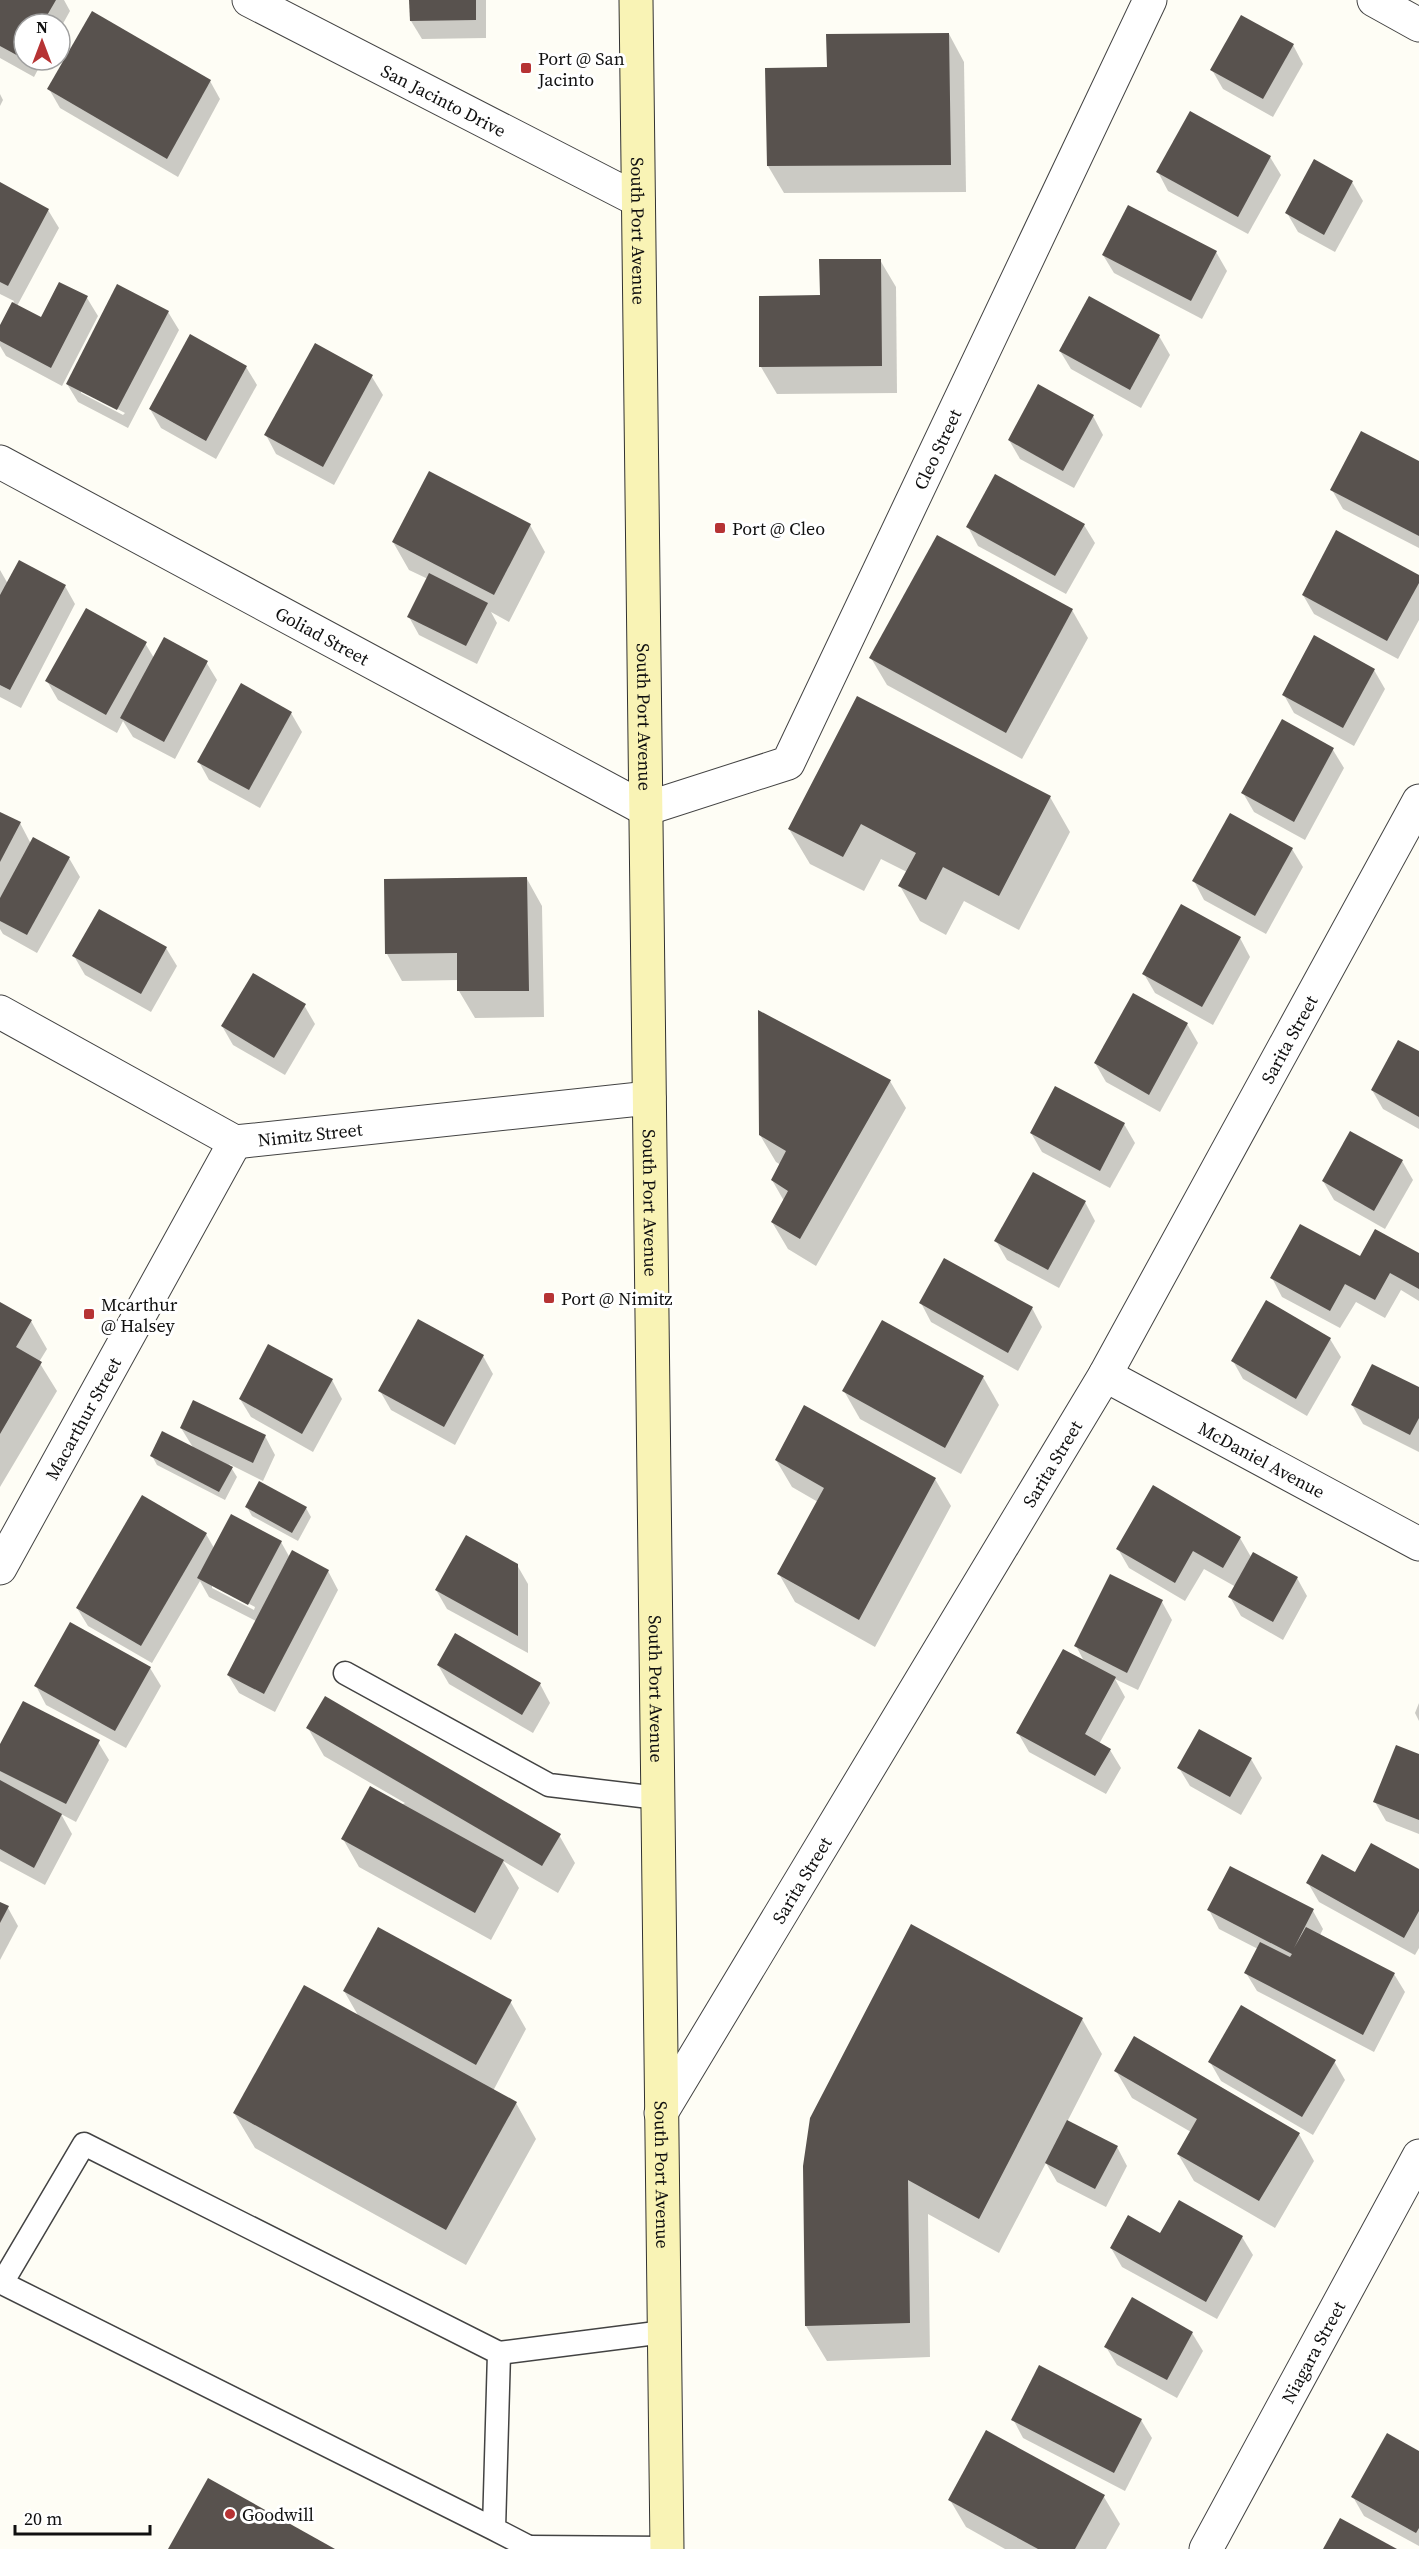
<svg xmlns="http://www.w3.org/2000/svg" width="1419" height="2549" font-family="'Source Serif 4',serif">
	<rect width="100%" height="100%" fill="#fefdf5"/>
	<g fill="#0003" fill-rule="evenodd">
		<path d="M 0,0 L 64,0 L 70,11 L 60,29 L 60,24 L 24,24 L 24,60 L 43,60 L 34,77 L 0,58 Z"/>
		<path d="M 411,0 L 486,0 L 486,38 L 422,39 L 411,21 Z"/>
		<path d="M 949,34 L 964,62 L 966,192 L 784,193 L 768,166 L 828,69 Z"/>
		<path d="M 1293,45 L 1303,64 L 1273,117 L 1223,89 L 1212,70 Z"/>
		<path d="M 210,81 L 220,99 L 178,177 L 60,108 L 49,89 Z"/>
		<path d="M 0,94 L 3,100 L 0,106 Z"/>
		<path d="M 1270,157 L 1281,175 L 1248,234 L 1168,191 L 1158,172 Z"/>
		<path d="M 1352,182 L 1363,201 L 1335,252 L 1298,232 L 1287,213 Z"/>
		<path d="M 0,186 L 48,210 L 59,228 L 17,306 L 42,319 L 60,284 L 87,298 L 98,316 L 62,386 L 6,356 L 0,346 L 0,328 L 14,301 L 0,294 Z"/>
		<path d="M 1216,252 L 1227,271 L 1202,319 L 1114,273 L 1103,255 Z"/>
		<path d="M 880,260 L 896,287 L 897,393 L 777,394 L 761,367 L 822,296 Z"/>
		<path d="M 168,312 L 179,330 L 128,428 L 78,402 L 67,384 ZM 81,390 L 125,413 L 123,415 L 81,393 Z"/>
		<path d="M 1159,336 L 1170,355 L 1141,408 L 1071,369 L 1060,351 Z"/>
		<path d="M 246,367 L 257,385 L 216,459 L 161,428 L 150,409 Z"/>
		<path d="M 372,377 L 383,395 L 334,485 L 276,454 L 266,435 Z"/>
		<path d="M 1093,416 L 1103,435 L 1074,488 L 1020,459 L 1009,440 Z"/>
		<path d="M 1419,463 L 1419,548 L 1343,509 L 1332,490 Z"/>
		<path d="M 530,525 L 545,552 L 509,622 L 491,612 L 497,623 L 477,664 L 419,635 L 409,617 L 428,579 L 409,570 L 393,542 Z"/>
		<path d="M 1084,525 L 1095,543 L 1066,594 L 978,546 L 968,527 Z"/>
		<path d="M 0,570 L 8,584 L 65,586 L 75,604 L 21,708 L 0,697 Z"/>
		<path d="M 1419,576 L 1419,620 L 1398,659 L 1314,614 L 1303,595 Z"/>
		<path d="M 1072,610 L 1088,638 L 1022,759 L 887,685 L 871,658 Z"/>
		<path d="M 145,643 L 154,658 L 206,662 L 217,680 L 175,759 L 133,737 L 123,721 L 117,733 L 58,700 L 47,681 Z"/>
		<path d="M 1374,670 L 1385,689 L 1354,746 L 1294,713 L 1284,695 Z"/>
		<path d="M 291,713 L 302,732 L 260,808 L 209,780 L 199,762 Z"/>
		<path d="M 1333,750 L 1344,768 L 1305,840 L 1254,812 L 1243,793 Z"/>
		<path d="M 1050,797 L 1070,832 L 1019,930 L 964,901 L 946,935 L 920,921 L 900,886 L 907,872 L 881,859 L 864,891 L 810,864 L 789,829 Z"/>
		<path d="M 0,813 L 20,823 L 31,844 L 34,839 L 69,858 L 80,877 L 37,953 L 3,934 L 0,929 Z"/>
		<path d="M 1292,849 L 1303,867 L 1266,934 L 1204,900 L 1194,881 Z"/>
		<path d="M 527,879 L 542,906 L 544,1017 L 475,1018 L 459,991 L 459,980 L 402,981 L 387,954 Z"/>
		<path d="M 1240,938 L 1250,957 L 1213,1025 L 1155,993 L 1144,974 Z"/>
		<path d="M 166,948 L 177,966 L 151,1012 L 85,975 L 74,956 Z"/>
		<path d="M 1133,995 L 1187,1024 L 1198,1043 L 1160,1112 L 1106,1082 L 1095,1063 Z"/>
		<path d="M 304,1005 L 315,1024 L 285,1075 L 233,1045 L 222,1026 Z"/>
		<path d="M 1419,1053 L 1419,1129 L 1383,1109 L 1372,1090 Z"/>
		<path d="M 890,1081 L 906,1108 L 816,1266 L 788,1249 L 772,1222 L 784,1201 L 772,1180 L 781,1165 L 776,1162 L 760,1135 Z"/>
		<path d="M 1124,1124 L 1135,1143 L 1110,1188 L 1042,1152 L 1031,1133 Z"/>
		<path d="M 1402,1161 L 1413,1180 L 1385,1229 L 1334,1200 L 1323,1181 Z"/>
		<path d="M 1085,1202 L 1095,1221 L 1059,1288 L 1007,1260 L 996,1241 Z"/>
		<path d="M 1419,1255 L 1419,1301 L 1401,1290 L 1385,1318 L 1356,1302 L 1340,1328 L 1282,1297 L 1272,1278 L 1361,1258 Z"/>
		<path d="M 0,1303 L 31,1321 L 47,1349 L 39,1362 L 57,1391 L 0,1487 Z"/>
		<path d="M 921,1303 L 1032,1308 L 1042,1327 L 1018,1371 L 931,1322 Z"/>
		<path d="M 882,1322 L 983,1377 L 999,1405 L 961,1474 L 860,1419 L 844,1391 Z"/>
		<path d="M 1330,1339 L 1341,1357 L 1307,1416 L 1243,1379 L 1233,1361 Z"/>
		<path d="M 483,1356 L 493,1374 L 455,1445 L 391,1410 L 380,1391 Z"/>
		<path d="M 332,1380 L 342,1399 L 313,1452 L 251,1417 L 240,1399 Z"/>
		<path d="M 1419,1389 L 1419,1452 L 1363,1424 L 1352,1405 Z"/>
		<path d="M 181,1428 L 265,1436 L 275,1455 L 263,1481 L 229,1464 L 237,1477 L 225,1500 L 157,1465 L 152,1456 L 194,1449 Z"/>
		<path d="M 776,1460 L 935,1479 L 951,1506 L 875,1647 L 795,1602 L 779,1574 L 818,1502 L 792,1487 Z"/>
		<path d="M 1154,1487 L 1240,1538 L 1251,1557 L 1297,1578 L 1307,1596 L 1283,1640 L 1241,1616 L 1230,1597 L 1236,1587 L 1204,1569 L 1185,1601 L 1129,1568 L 1118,1549 Z"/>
		<path d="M 247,1507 L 306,1508 L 311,1517 L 298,1541 L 252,1516 Z"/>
		<path d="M 206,1534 L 214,1548 L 281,1542 L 290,1558 L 328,1571 L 338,1590 L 275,1712 L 239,1693 L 228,1675 L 256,1621 L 209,1597 L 200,1581 L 152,1663 L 88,1626 L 77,1608 ZM 212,1584 L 255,1607 L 254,1610 L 212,1588 Z"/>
		<path d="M 517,1565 L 528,1584 L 528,1653 L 447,1609 L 436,1590 Z"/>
		<path d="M 1162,1602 L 1172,1620 L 1138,1690 L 1115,1679 L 1125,1697 L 1099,1744 L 1110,1750 L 1121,1768 L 1106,1794 L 1029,1752 L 1018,1733 L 1085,1663 L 1076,1646 Z"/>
		<path d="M 438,1665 L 540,1684 L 550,1703 L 533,1733 L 449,1684 Z"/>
		<path d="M 150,1668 L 161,1686 L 126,1748 L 46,1705 L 36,1686 Z"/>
		<path d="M 1419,1703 L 1419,1721 L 1415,1713 Z"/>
		<path d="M 308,1728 L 559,1835 L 575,1863 L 558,1893 L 503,1861 L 519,1888 L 491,1940 L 359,1867 L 343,1839 L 405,1803 L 324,1756 Z"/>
		<path d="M 98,1742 L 109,1760 L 76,1822 L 61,1814 L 72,1834 L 45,1885 L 0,1861 L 0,1748 Z"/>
		<path d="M 1419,1756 L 1419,1834 L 1386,1821 L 1375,1802 Z"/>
		<path d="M 1251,1759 L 1262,1778 L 1241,1815 L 1190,1786 L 1179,1768 Z"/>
		<path d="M 1419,1871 L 1419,1948 L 1415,1955 L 1319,1902 L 1308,1883 L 1356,1874 Z"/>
		<path d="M 0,1903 L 8,1908 L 18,1926 L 0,1960 Z"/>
		<path d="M 1209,1910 L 1313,1911 L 1323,1929 L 1320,1935 L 1394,1974 L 1405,1992 L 1374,2052 L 1257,1991 L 1246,1973 L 1258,1949 L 1219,1929 Z"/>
		<path d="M 344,1991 L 510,2001 L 526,2029 L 493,2091 L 516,2103 L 536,2139 L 466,2265 L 255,2148 L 234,2113 L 359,2017 Z"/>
		<path d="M 1082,2019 L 1102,2054 L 1067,2122 L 1117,2147 L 1127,2166 L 1106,2207 L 1057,2182 L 1046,2163 L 999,2253 L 928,2214 L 930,2357 L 827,2361 L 806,2326 L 804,2166 Z"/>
		<path d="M 1334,2061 L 1345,2080 L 1313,2135 L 1221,2081 L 1210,2062 Z"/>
		<path d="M 1116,2071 L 1299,2134 L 1314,2161 L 1275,2228 L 1194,2181 L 1178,2154 L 1191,2132 L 1132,2098 Z"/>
		<path d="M 1161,2235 L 1242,2237 L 1253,2255 L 1217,2319 L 1122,2267 L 1111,2248 Z"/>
		<path d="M 1192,2333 L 1203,2351 L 1177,2398 L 1117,2365 L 1106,2347 Z"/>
		<path d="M 1013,2419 L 1141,2420 L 1152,2438 L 1125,2491 L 1023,2438 Z"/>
		<path d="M 1419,2452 L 1419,2546 L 1364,2516 L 1353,2497 Z"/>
		<path d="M 1104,2497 L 1120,2524 L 1106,2549 L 1005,2549 L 966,2527 L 950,2500 Z"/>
	</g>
	<g fill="#58524e">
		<path d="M 0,0 L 56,0 L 42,24 L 24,24 L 24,59 L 0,46 Z"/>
		<path d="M 409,0 L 476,0 L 476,20 L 410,21 Z"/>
		<path d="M 92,11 L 211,80 L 167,159 L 47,89 Z"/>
		<path d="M 1241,15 L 1294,44 L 1263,99 L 1210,70 Z"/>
		<path d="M 949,33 L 951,165 L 767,166 L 765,68 L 827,67 L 826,34 Z"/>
		<path d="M 1190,111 L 1271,156 L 1238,217 L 1156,172 Z"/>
		<path d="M 1314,159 L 1353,181 L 1324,235 L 1285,213 Z"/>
		<path d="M 0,182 L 49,209 L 8,286 L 0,282 Z"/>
		<path d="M 1128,205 L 1217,251 L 1191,301 L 1102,255 Z"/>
		<path d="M 819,259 L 881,259 L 882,366 L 759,367 L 759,296 L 820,295 Z"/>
		<path d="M 59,282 L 88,296 L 51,368 L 0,341 L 0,325 L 12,302 L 41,317 Z"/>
		<path d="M 117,284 L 169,311 L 117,410 L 66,384 Z"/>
		<path d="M 1089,296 L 1160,335 L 1130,390 L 1059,351 Z"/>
		<path d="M 190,334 L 247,366 L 206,441 L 149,409 Z"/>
		<path d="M 315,343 L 373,375 L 323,467 L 264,435 Z"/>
		<path d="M 1038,384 L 1094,415 L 1063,471 L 1008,440 Z"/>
		<path d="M 1361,431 L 1419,461 L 1419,536 L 1330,490 Z"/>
		<path d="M 429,471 L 531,524 L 494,595 L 392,542 Z"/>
		<path d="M 995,474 L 1085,524 L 1055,576 L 966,527 Z"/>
		<path d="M 1336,530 L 1419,575 L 1419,583 L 1387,641 L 1302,595 Z"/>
		<path d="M 937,535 L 1073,609 L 1006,733 L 869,658 Z"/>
		<path d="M 19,560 L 66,585 L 10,690 L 0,685 L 0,595 Z"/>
		<path d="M 429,573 L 488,603 L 466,646 L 407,617 Z"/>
		<path d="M 86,608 L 147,642 L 106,715 L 45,681 Z"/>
		<path d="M 1314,635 L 1375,669 L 1343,728 L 1282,695 Z"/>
		<path d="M 164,637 L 208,661 L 164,742 L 120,718 Z"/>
		<path d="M 241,683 L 292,712 L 249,790 L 197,762 Z"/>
		<path d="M 857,696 L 1051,796 L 999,896 L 943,867 L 926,900 L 898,886 L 916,853 L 861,824 L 843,857 L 788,829 Z"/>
		<path d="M 1282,719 L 1334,748 L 1294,822 L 1241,793 Z"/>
		<path d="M 0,812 L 21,822 L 0,862 Z"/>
		<path d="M 1230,813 L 1293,848 L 1255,916 L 1192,881 Z"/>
		<path d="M 33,837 L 70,857 L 27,935 L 0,921 L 0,898 Z"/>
		<path d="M 527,877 L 529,991 L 457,991 L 457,953 L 385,954 L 384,879 Z"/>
		<path d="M 1181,904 L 1241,937 L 1202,1007 L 1142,974 Z"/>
		<path d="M 99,909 L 167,947 L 141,994 L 72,956 Z"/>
		<path d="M 253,973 L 306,1004 L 274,1058 L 221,1026 Z"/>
		<path d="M 1133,993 L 1188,1023 L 1149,1095 L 1094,1063 Z"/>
		<path d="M 758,1010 L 891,1080 L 800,1239 L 771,1222 L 788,1191 L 771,1180 L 786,1151 L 759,1135 Z"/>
		<path d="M 1398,1040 L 1419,1051 L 1419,1117 L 1371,1090 Z"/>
		<path d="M 1055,1086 L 1125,1123 L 1100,1171 L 1030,1133 Z"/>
		<path d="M 1350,1131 L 1403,1160 L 1374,1211 L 1322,1181 Z"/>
		<path d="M 1033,1172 L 1086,1201 L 1048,1270 L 994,1241 Z"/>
		<path d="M 1300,1224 L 1360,1256 L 1375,1229 L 1419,1253 L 1419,1289 L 1390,1273 L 1375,1300 L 1345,1284 L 1330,1311 L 1270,1278 Z"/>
		<path d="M 944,1258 L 1033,1307 L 1008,1353 L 919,1303 Z"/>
		<path d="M 1266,1300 L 1331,1338 L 1296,1399 L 1231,1361 Z"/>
		<path d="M 0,1302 L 32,1320 L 16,1347 L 42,1362 L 0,1434 Z"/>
		<path d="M 418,1319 L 484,1355 L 444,1427 L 378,1391 Z"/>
		<path d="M 882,1320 L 984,1376 L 945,1448 L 842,1391 Z"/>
		<path d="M 268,1344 L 333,1379 L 302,1434 L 239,1399 Z"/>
		<path d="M 1372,1364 L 1419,1387 L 1419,1418 L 1410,1435 L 1351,1405 Z"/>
		<path d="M 193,1400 L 266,1435 L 253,1463 L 180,1428 Z"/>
		<path d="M 804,1405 L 936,1478 L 859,1620 L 777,1574 L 824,1488 L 775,1460 Z"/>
		<path d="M 162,1431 L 233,1467 L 219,1492 L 150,1456 Z"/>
		<path d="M 259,1481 L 307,1507 L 292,1533 L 245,1507 Z"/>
		<path d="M 1153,1485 L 1241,1537 L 1223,1568 L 1193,1551 L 1175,1583 L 1116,1549 Z"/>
		<path d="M 142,1495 L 207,1533 L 141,1646 L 76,1608 Z"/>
		<path d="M 231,1514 L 282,1541 L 248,1605 L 197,1578 Z"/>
		<path d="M 466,1535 L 518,1564 L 518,1636 L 435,1590 Z"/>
		<path d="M 292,1550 L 329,1570 L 264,1694 L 227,1675 Z"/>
		<path d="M 1253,1552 L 1298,1577 L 1273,1622 L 1228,1597 Z"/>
		<path d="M 1110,1574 L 1163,1600 L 1127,1673 L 1074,1646 Z"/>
		<path d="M 70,1622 L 151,1667 L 115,1731 L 34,1686 Z"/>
		<path d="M 455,1633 L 541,1683 L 522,1715 L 437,1665 Z"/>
		<path d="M 1063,1649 L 1116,1677 L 1085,1734 L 1111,1749 L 1095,1776 L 1016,1733 Z"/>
		<path d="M 325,1696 L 561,1834 L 542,1866 L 306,1728 Z"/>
		<path d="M 23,1701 L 100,1740 L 66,1804 L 0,1771 L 0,1744 Z"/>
		<path d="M 1199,1729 L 1252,1758 L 1230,1797 L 1177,1768 Z"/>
		<path d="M 1396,1745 L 1419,1754 L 1419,1820 L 1373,1802 Z"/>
		<path d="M 0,1780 L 62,1814 L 34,1868 L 0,1849 Z"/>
		<path d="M 370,1786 L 504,1860 L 475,1913 L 341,1839 Z"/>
		<path d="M 1371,1843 L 1419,1869 L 1419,1911 L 1404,1938 L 1306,1883 L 1322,1854 L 1355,1872 Z"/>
		<path d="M 1230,1866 L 1314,1909 L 1294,1948 L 1306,1927 L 1395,1973 L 1363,2035 L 1244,1973 L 1260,1942 L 1290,1957 L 1292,1954 L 1207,1910 Z"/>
		<path d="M 0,1902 L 9,1906 L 0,1923 Z"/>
		<path d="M 911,1924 L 1083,2018 L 979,2219 L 908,2180 L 910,2323 L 805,2326 L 803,2166 L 810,2118 Z"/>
		<path d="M 378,1927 L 512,2000 L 476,2065 L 343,1991 Z"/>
		<path d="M 304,1985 L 517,2102 L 446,2230 L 233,2113 Z"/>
		<path d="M 1241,2005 L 1336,2060 L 1302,2117 L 1208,2062 Z"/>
		<path d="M 1134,2036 L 1300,2133 L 1259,2201 L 1177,2154 L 1197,2119 L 1114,2071 Z"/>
		<path d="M 1067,2120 L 1118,2146 L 1095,2189 L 1045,2163 Z"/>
		<path d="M 1179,2200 L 1243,2236 L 1206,2302 L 1110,2248 L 1128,2215 L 1160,2233 Z"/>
		<path d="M 1132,2297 L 1193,2332 L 1167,2380 L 1104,2347 Z"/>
		<path d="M 1039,2365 L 1142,2419 L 1114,2473 L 1011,2420 Z"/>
		<path d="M 986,2430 L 1105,2495 L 1075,2549 L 1038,2549 L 948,2500 Z"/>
		<path d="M 1387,2433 L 1419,2451 L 1419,2528 L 1416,2533 L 1351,2497 Z"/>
		<path d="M 208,2478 L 335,2549 L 168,2549 Z"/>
		<path d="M 1340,2518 L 1397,2549 L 1323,2549 Z"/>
	</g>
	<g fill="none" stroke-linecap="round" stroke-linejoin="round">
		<defs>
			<g id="lane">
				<path d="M 345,1673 L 549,1785 L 658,1798"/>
				<path d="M 499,2353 L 664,2332"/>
				<path d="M 494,2529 L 499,2353 L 84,2144 L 2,2283 L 494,2529 L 529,2547"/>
				<path d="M 529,2549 L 529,2547 L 667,2548"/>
			</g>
			<g id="street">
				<path id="s1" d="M 249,0 L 638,200"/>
				<path d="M 1374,0 L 1419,25"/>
				<path id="s2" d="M 0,462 L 645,809 L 788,763 L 1150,0"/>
				<path id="s3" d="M 0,1012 L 235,1142 L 649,1098"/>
				<path id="s4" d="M 1105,1375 L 1419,1544"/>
				<path id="s5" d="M 0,1568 L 235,1142"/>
				<path id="s6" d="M 661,2113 L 1105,1375 L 1419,801"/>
				<path id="s7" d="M 1206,2549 L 1419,2156"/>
			</g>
			<g id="secondary">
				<path id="s8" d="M 636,0 L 667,2549"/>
			</g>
		</defs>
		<use href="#lane" stroke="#434343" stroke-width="25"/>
		<use href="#street" stroke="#434343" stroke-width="35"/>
		<use href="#secondary" stroke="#323232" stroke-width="35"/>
		<use href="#lane" stroke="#fff" stroke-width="22"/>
		<use href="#street" stroke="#fff" stroke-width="33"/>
		<use href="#secondary" stroke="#f9f3b5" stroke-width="33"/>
	</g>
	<g fill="#b63334" stroke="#fff" stroke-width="2">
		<rect x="520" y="62" width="12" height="12" rx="3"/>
		<rect x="714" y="522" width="12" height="12" rx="3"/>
		<rect x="543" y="1292" width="12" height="12" rx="3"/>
		<rect x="83" y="1308" width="12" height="12" rx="3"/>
		<circle cx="230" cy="2514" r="6"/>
	</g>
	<g text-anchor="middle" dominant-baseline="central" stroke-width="6" stroke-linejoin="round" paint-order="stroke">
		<g font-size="18" fill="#101010" stroke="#fff" text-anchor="start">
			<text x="538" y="58">Port @ San<tspan x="538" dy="21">Jacinto</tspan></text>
			<text x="732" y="528">Port @ Cleo</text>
			<text x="561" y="1298">Port @ Nimitz</text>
			<text x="101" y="1304">Mcarthur<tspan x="101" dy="21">@ Halsey</tspan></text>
			<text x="242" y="2514">Goodwill</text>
		</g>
		<g font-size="18" fill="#101010" stroke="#fff">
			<text stroke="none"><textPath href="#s1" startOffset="219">San Jacinto Drive</textPath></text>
			<text stroke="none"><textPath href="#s8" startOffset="231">South Port Avenue</textPath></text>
			<text stroke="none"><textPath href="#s2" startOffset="1230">Cleo Street</textPath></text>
			<text stroke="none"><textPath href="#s2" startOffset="366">Goliad Street</textPath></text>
			<text stroke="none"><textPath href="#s8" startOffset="717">South Port Avenue</textPath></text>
			<text stroke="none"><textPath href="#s6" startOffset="1244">Sarita Street</textPath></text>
			<text stroke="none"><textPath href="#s3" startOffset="344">Nimitz Street</textPath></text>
			<text stroke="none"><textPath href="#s8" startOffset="1203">South Port Avenue</textPath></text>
			<text stroke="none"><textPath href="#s5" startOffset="171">Macarthur Street</textPath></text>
			<text stroke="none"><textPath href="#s4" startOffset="178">McDaniel Avenue</textPath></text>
			<text stroke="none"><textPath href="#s6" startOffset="758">Sarita Street</textPath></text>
			<text stroke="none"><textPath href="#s8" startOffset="1689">South Port Avenue</textPath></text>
			<text stroke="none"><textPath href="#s6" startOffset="272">Sarita Street</textPath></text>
			<text stroke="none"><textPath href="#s8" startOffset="2175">South Port Avenue</textPath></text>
			<text stroke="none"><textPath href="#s7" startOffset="224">Niagara Street</textPath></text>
		</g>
	</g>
	<g transform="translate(42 42)"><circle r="28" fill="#ffffff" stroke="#9f9f9f" stroke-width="1.5"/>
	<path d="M0-4.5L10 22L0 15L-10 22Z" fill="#b63334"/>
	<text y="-9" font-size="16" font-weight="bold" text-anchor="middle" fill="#101010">N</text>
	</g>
	<path d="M15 2525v9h135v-9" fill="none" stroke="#101010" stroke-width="3"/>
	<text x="24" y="2525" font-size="18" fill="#101010" stroke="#ffffff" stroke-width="4.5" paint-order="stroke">20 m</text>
</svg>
